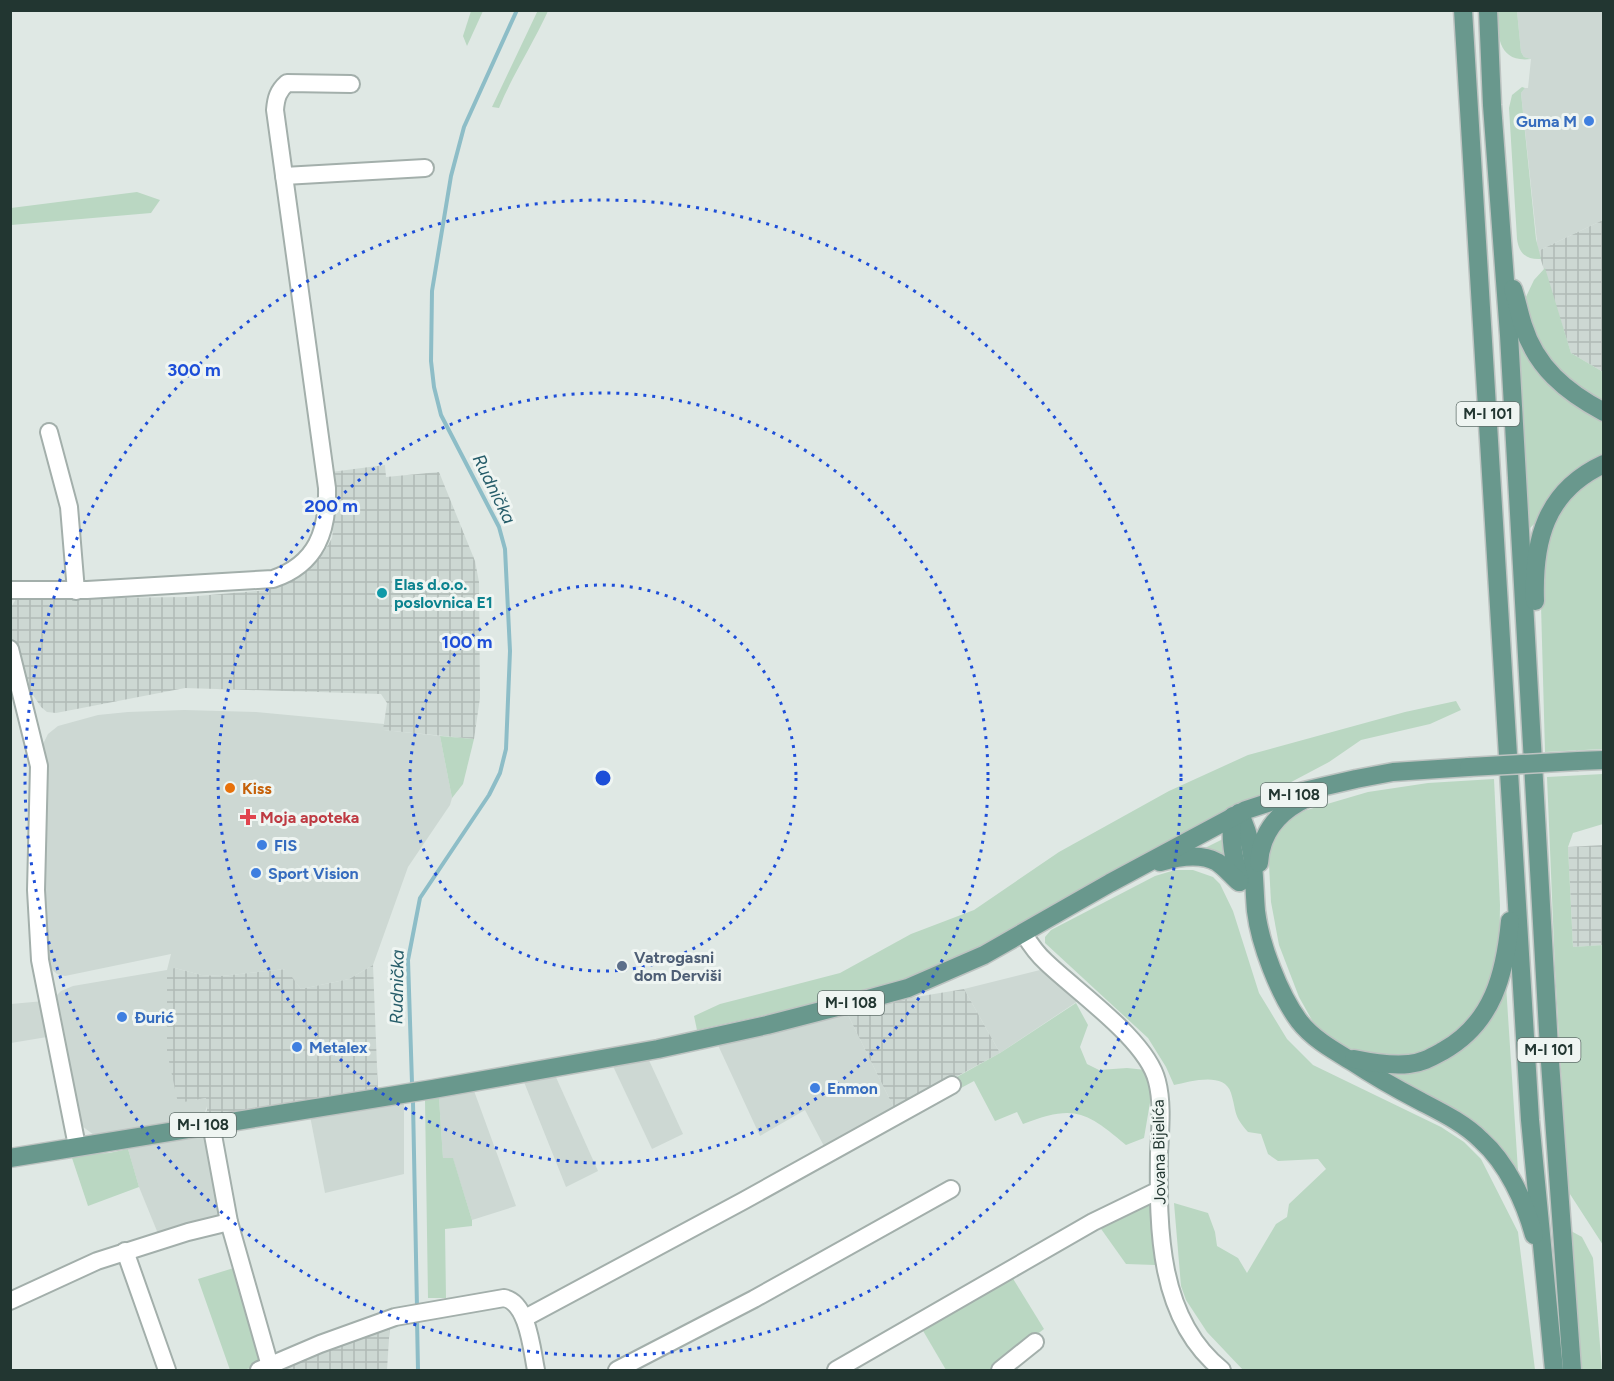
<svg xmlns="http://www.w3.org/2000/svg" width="1614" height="1381" font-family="Figtree,sans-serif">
	<defs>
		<pattern id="industrial-grid" width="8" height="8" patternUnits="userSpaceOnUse" patternTransform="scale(1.5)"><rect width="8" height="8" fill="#cdd8d3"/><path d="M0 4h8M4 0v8" fill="none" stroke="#b0bab6"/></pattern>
	</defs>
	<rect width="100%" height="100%" fill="#dfe8e4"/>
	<g fill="#cdd8d3">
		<path d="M 1517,11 L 1603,11 L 1603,220 L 1538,251 L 1521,93 L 1525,88 L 1528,88 L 1531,59 L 1524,57 L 1521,52 Z"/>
		<path d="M 184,710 L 256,712 L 384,724 L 384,730 L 440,736 L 452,798 L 450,805 L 408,867 L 373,965 L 349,979 L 301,989 L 285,969 L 221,976 L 201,975 L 175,968 L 195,1100 L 206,1098 L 208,1103 L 204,1116 L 201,1121 L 94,1135 L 82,1126 L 79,1121 L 55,1000 L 56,996 L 61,991 L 73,986 L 167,970 L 171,954 L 65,976 L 57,974 L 48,966 L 46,961 L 41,753 L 43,744 L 48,734 L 58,726 L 98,715 L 128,712 Z"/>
		<path d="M 1040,970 L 1081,999 L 1000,1053 L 964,989 Z"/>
		<path d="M 44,1001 L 47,1037 L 11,1043 L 11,1004 Z"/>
		<path d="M 847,1013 L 895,1110 L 825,1148 L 805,1110 L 760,1136 L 717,1043 Z"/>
		<path d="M 647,1056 L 683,1134 L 652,1149 L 612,1064 Z"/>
		<path d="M 555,1075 L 598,1171 L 566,1187 L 524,1082 Z"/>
		<path d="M 473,1088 L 516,1206 L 472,1220 L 453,1159 L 443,1158 L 439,1098 Z"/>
		<path d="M 396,1101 L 396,1104 L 404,1103 L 404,1174 L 325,1193 L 310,1116 Z"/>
		<path d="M 206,1132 L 221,1216 L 159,1236 L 139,1187 L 128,1149 Z"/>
	</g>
	<g fill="url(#industrial-grid)">
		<path d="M 1603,220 L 1603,372 L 1571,353 L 1538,251 Z"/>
		<path d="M 385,465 L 386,477 L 439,472 L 475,561 L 479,582 L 480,698 L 474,739 L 383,730 L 387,703 L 381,694 L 185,688 L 56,713 L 47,712 L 41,707 L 25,683 L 11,635 L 10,609 L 16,599 L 186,597 L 268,590 L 286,581 L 314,563 L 324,552 L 332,538 L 335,513 L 331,472 Z"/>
		<path d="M 1603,845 L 1603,945 L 1573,947 L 1568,847 Z"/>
		<path d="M 373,965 L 378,1092 L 201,1121 L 207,1110 L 206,1098 L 178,1103 L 167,1052 L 167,970 L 175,968 L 201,975 L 221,976 L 286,969 L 301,989 L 349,979 Z"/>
		<path d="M 964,989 L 1000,1053 L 895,1110 L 847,1013 L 910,998 Z"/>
		<path d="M 390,1323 L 387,1370 L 278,1370 Z"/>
	</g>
	<g fill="#bad7c2">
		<path d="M 538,10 L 548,11 C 533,44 513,74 499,108 L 492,107 Z"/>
		<path d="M 471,11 L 483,11 L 467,46 L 463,36 Z"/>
		<path d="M 1496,11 L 1517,11 L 1521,52 L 1524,57 L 1531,59 C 1498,63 1498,36 1496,11 Z"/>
		<path d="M 1522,87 L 1525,88 L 1521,93 L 1536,239 L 1541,259 C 1527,260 1519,254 1517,239 L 1509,108 L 1512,95 Z"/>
		<path d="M 137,192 L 160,200 L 151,213 L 11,225 L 11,208 Z"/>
		<path d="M 1545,268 L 1571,353 L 1603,372 L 1603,406 L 1543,359 L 1524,301 L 1534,280 Z"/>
		<path d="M 1516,330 L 1603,418 L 1603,458 L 1530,528 Z"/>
		<path d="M 1603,471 L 1603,749 L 1545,752 L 1541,605 L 1546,532 L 1569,496 Z"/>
		<path d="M 1456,701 L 1461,710 L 1430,724 L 1361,740 L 1329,762 L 1261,798 L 1184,832 L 988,944 L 923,975 L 864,993 L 697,1030 L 694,1016 L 720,1004 L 840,973 L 911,934 L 974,910 L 1059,852 L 1169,791 L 1248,755 L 1405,712 Z"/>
		<path d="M 440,736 L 474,739 L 463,784 L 452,798 Z"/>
		<path d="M 1603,774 L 1603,824 L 1573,833 L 1568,847 L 1573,947 L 1603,945 L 1603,1245 L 1568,1191 L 1555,969 L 1547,777 Z"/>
		<path d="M 1494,779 L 1500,905 L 1499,966 L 1488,996 L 1465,1028 L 1440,1046 L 1411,1056 L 1366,1055 L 1335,1045 L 1313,1022 L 1299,997 L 1279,945 L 1271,902 L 1268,846 L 1271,836 L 1293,814 L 1368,792 L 1428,783 Z"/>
		<path d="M 1223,839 L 1231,865 L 1197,852 Z"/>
		<path d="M 1175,870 L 1193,870 L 1213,877 L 1220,884 L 1233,911 L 1259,993 L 1287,1039 L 1313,1065 L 1441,1127 L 1464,1142 L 1481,1159 L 1518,1232 L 1535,1370 L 1243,1370 L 1207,1332 L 1186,1300 L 1181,1286 L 1174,1203 L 1208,1213 L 1215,1232 L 1217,1246 L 1238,1258 L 1247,1273 L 1276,1224 L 1287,1217 L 1289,1204 L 1326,1169 L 1318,1159 L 1278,1161 L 1268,1154 L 1261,1134 L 1248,1132 C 1233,1115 1237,1113 1231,1093 C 1224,1071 1190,1082 1174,1085 L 1166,1067 L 1148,1038 L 1045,943 L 1045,937 L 1051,930 L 1155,876 Z"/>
		<path d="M 1506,985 L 1519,1186 L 1507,1164 L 1375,1073 L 1429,1065 Z"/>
		<path d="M 1076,1003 L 1088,1025 L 1080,1047 L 1087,1064 L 1099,1070 L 1127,1068 L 1146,1070 L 1153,1085 L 1144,1138 L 1126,1145 C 1086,1111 1074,1104 1023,1124 L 1017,1112 L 995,1121 L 974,1081 L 961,1088 L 955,1078 L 1000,1053 Z"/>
		<path d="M 439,1098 L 443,1158 L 453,1158 L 472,1220 L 472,1226 L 445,1229 L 446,1298 L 428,1298 L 425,1100 Z"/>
		<path d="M 128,1149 L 139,1187 L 88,1206 L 71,1155 L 109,1153 Z"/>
		<path d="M 1150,1203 L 1154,1206 L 1155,1265 L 1126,1264 L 1099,1226 Z"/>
		<path d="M 1571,1231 L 1582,1237 L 1593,1258 L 1602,1370 L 1582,1370 Z"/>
		<path d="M 237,1267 L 260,1359 C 255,1371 242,1370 230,1370 L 198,1279 Z"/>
		<path d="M 1012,1277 L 1044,1329 L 990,1370 L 946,1370 L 922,1329 Z"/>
	</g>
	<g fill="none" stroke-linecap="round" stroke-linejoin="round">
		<g stroke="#8dbdc7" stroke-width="4">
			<path d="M 412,1083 L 408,960 L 420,898 L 489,795 L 500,773 L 506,749 L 510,651 L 505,549 L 499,527 L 441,415 L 434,387 L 431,361 L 432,291 L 451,176 L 464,127 L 517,10"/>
			<path d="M 413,1102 L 417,1308"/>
			<path d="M 417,1319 L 418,1370"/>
		</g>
		<defs>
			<g id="minor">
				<path d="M 284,176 L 425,168"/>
				<path d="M 49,432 L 69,507 L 76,591"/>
				<path d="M 10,590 L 87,590 L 273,579 C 317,564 328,531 327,488 L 275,110 C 276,98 278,91 287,83 L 351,84"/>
				<path d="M 10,649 L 39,766 L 36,890 L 40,960 L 77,1146"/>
				<path d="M 1024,934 C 1030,944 1037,954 1046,962 C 1077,992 1147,1040 1157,1081 C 1163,1104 1160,1131 1159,1154 C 1158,1229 1158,1319 1222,1370"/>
				<path d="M 211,1124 L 229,1222 L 270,1366"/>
				<path d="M 125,1251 L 167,1370"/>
				<path d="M 10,1301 L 97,1261 L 188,1232 L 229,1222"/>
				<path d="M 525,1318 L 743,1201 L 952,1085"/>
				<path d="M 259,1370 L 320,1344 L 395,1317 L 504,1298 C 528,1302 532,1351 536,1370"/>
				<path d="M 617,1370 L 754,1299 L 951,1189"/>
				<path d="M 836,1370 L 1093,1222 L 1159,1190"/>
				<path d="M 1000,1370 L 1035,1342"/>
			</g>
			<g id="major">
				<path d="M 1463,10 L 1530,1120 L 1554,1370"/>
				<path d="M 1488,10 L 1492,105 L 1509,335 L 1549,1048 L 1572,1370"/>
				<path d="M 1513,289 C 1517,301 1519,313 1523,325 C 1536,367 1566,392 1604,412"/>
				<path d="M 1535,601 C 1533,541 1545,491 1604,464"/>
				<path d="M 1578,761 L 1604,760"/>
				<path d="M 1239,813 C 1256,845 1253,877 1256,911 C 1260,944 1279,994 1299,1021 C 1313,1039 1333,1050 1353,1062 C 1374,1076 1397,1089 1420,1101 C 1441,1112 1464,1123 1481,1140 C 1507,1163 1525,1202 1534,1235"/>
				<path d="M 1233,816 C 1229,839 1234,859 1240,882"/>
				<path d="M 1160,862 C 1177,857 1201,853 1217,862 C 1225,867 1232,876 1239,882"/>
				<path d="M 1259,863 C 1261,831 1279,811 1307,798"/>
				<path d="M 1354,1059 C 1373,1063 1391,1066 1409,1064 C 1422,1063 1432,1057 1443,1051 C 1493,1023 1505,974 1510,921"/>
				<path d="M 10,1158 L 433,1089 L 658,1049 L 767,1025 L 868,999 L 908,988 L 984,955 L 1110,883 L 1246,810 L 1304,791 L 1356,779 L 1393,772 L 1469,767"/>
			</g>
		</defs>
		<use href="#minor" stroke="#a3afab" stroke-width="20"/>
		<use href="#major" stroke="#bdc3c1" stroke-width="21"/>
		<use href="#minor" stroke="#fff" stroke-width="16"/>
		<use href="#major" stroke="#69988d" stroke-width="18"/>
		<defs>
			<path id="major-bridge" d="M 1469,767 L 1578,761"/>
		</defs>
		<use href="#major-bridge" stroke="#bdc3c1" stroke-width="21" stroke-linecap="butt"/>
		<use href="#major-bridge" stroke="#69988d" stroke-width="18"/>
	</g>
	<g fill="none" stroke="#1d4ed8" stroke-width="3" stroke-dasharray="3 6">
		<circle cx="603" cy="778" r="193"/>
		<circle cx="603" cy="778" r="385"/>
		<circle cx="603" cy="778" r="578"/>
	</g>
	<g fill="#3f7fe0" stroke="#eff5f2" stroke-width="2">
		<circle cx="1589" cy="121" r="6"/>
		<circle cx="262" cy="845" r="6"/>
		<circle cx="256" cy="873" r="6"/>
		<circle cx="122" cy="1017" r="6"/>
		<circle cx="297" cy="1047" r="6"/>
		<circle cx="815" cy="1088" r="6"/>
	</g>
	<circle fill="#0f9aa8" stroke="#eff5f2" stroke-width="2" cx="382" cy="593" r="6"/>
	<circle fill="#e8710a" stroke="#eff5f2" stroke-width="2" cx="230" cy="788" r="6"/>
	<path fill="#e0444e" stroke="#eff5f2" stroke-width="2" d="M245 808h6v6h6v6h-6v6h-6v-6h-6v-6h6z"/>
	<circle fill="#5c6f8a" stroke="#eff5f2" stroke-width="2" cx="622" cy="966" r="6"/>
	<g text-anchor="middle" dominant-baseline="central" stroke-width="6" stroke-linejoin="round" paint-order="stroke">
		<g fill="#eff5f2" stroke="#606f6b" stroke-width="1.5">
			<rect x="1456.5" y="402" width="63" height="24" rx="4.5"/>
			<rect x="1261" y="783" width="66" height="24" rx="4.5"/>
			<rect x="818" y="991" width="66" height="24" rx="4.5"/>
			<rect x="1517.5" y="1038" width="63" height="24" rx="4.5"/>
			<rect x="170" y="1113" width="66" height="24" rx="4.5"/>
		</g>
		<g font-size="15" font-weight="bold" fill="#223631">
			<text x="1488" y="414">M-I 101</text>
			<text x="1294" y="795">M-I 108</text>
			<text x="851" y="1003">M-I 108</text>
			<text x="1549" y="1050">M-I 101</text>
			<text x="203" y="1125">M-I 108</text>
		</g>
		<g font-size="16" font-weight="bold" fill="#366cbe" stroke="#eff5f2" text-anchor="start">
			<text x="1577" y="121" text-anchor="end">Guma M</text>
			<text x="274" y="845">FIS</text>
			<text x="268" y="873">Sport Vision</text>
			<text x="134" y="1017">Đurić</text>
			<text x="309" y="1047">Metalex</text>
			<text x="827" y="1088">Enmon</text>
		</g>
		<g font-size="16" font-weight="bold" fill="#0d838f" stroke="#eff5f2" text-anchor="start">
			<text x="394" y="584">Elas d.o.o.<tspan x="394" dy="18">poslovnica E1</tspan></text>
		</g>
		<g font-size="16" font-weight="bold" fill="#c56008" stroke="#eff5f2" text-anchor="start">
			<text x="242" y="788">Kiss</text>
		</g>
		<g font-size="16" font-weight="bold" fill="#be3a42" stroke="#eff5f2" text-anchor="start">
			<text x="260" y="817">Moja apoteka</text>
		</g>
		<g font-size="16" font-weight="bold" fill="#4e5e75" stroke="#eff5f2" text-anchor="start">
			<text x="634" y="957">Vatrogasni<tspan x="634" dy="18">dom Derviši</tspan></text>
		</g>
		<g font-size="16" fill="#223631" stroke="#eff5f2">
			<text transform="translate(1159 1152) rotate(-91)">Jovana Bijelića</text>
		</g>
		<g font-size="18" font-style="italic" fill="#255c69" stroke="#eff5f2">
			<text transform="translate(494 489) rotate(64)">Rudnička</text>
			<text transform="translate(397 987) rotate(-89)">Rudnička</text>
		</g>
	</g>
	<circle cx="603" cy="778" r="9" fill="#1d4ed8" stroke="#eff5f2" stroke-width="3"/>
	<g font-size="18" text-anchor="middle" font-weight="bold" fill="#1d4ed8" stroke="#eff5f2" stroke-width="6" stroke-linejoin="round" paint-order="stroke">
		<text x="194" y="376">300 m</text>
		<text x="331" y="512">200 m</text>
		<text x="467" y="648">100 m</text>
	</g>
	<rect width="1614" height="1381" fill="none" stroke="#223631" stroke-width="24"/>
</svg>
